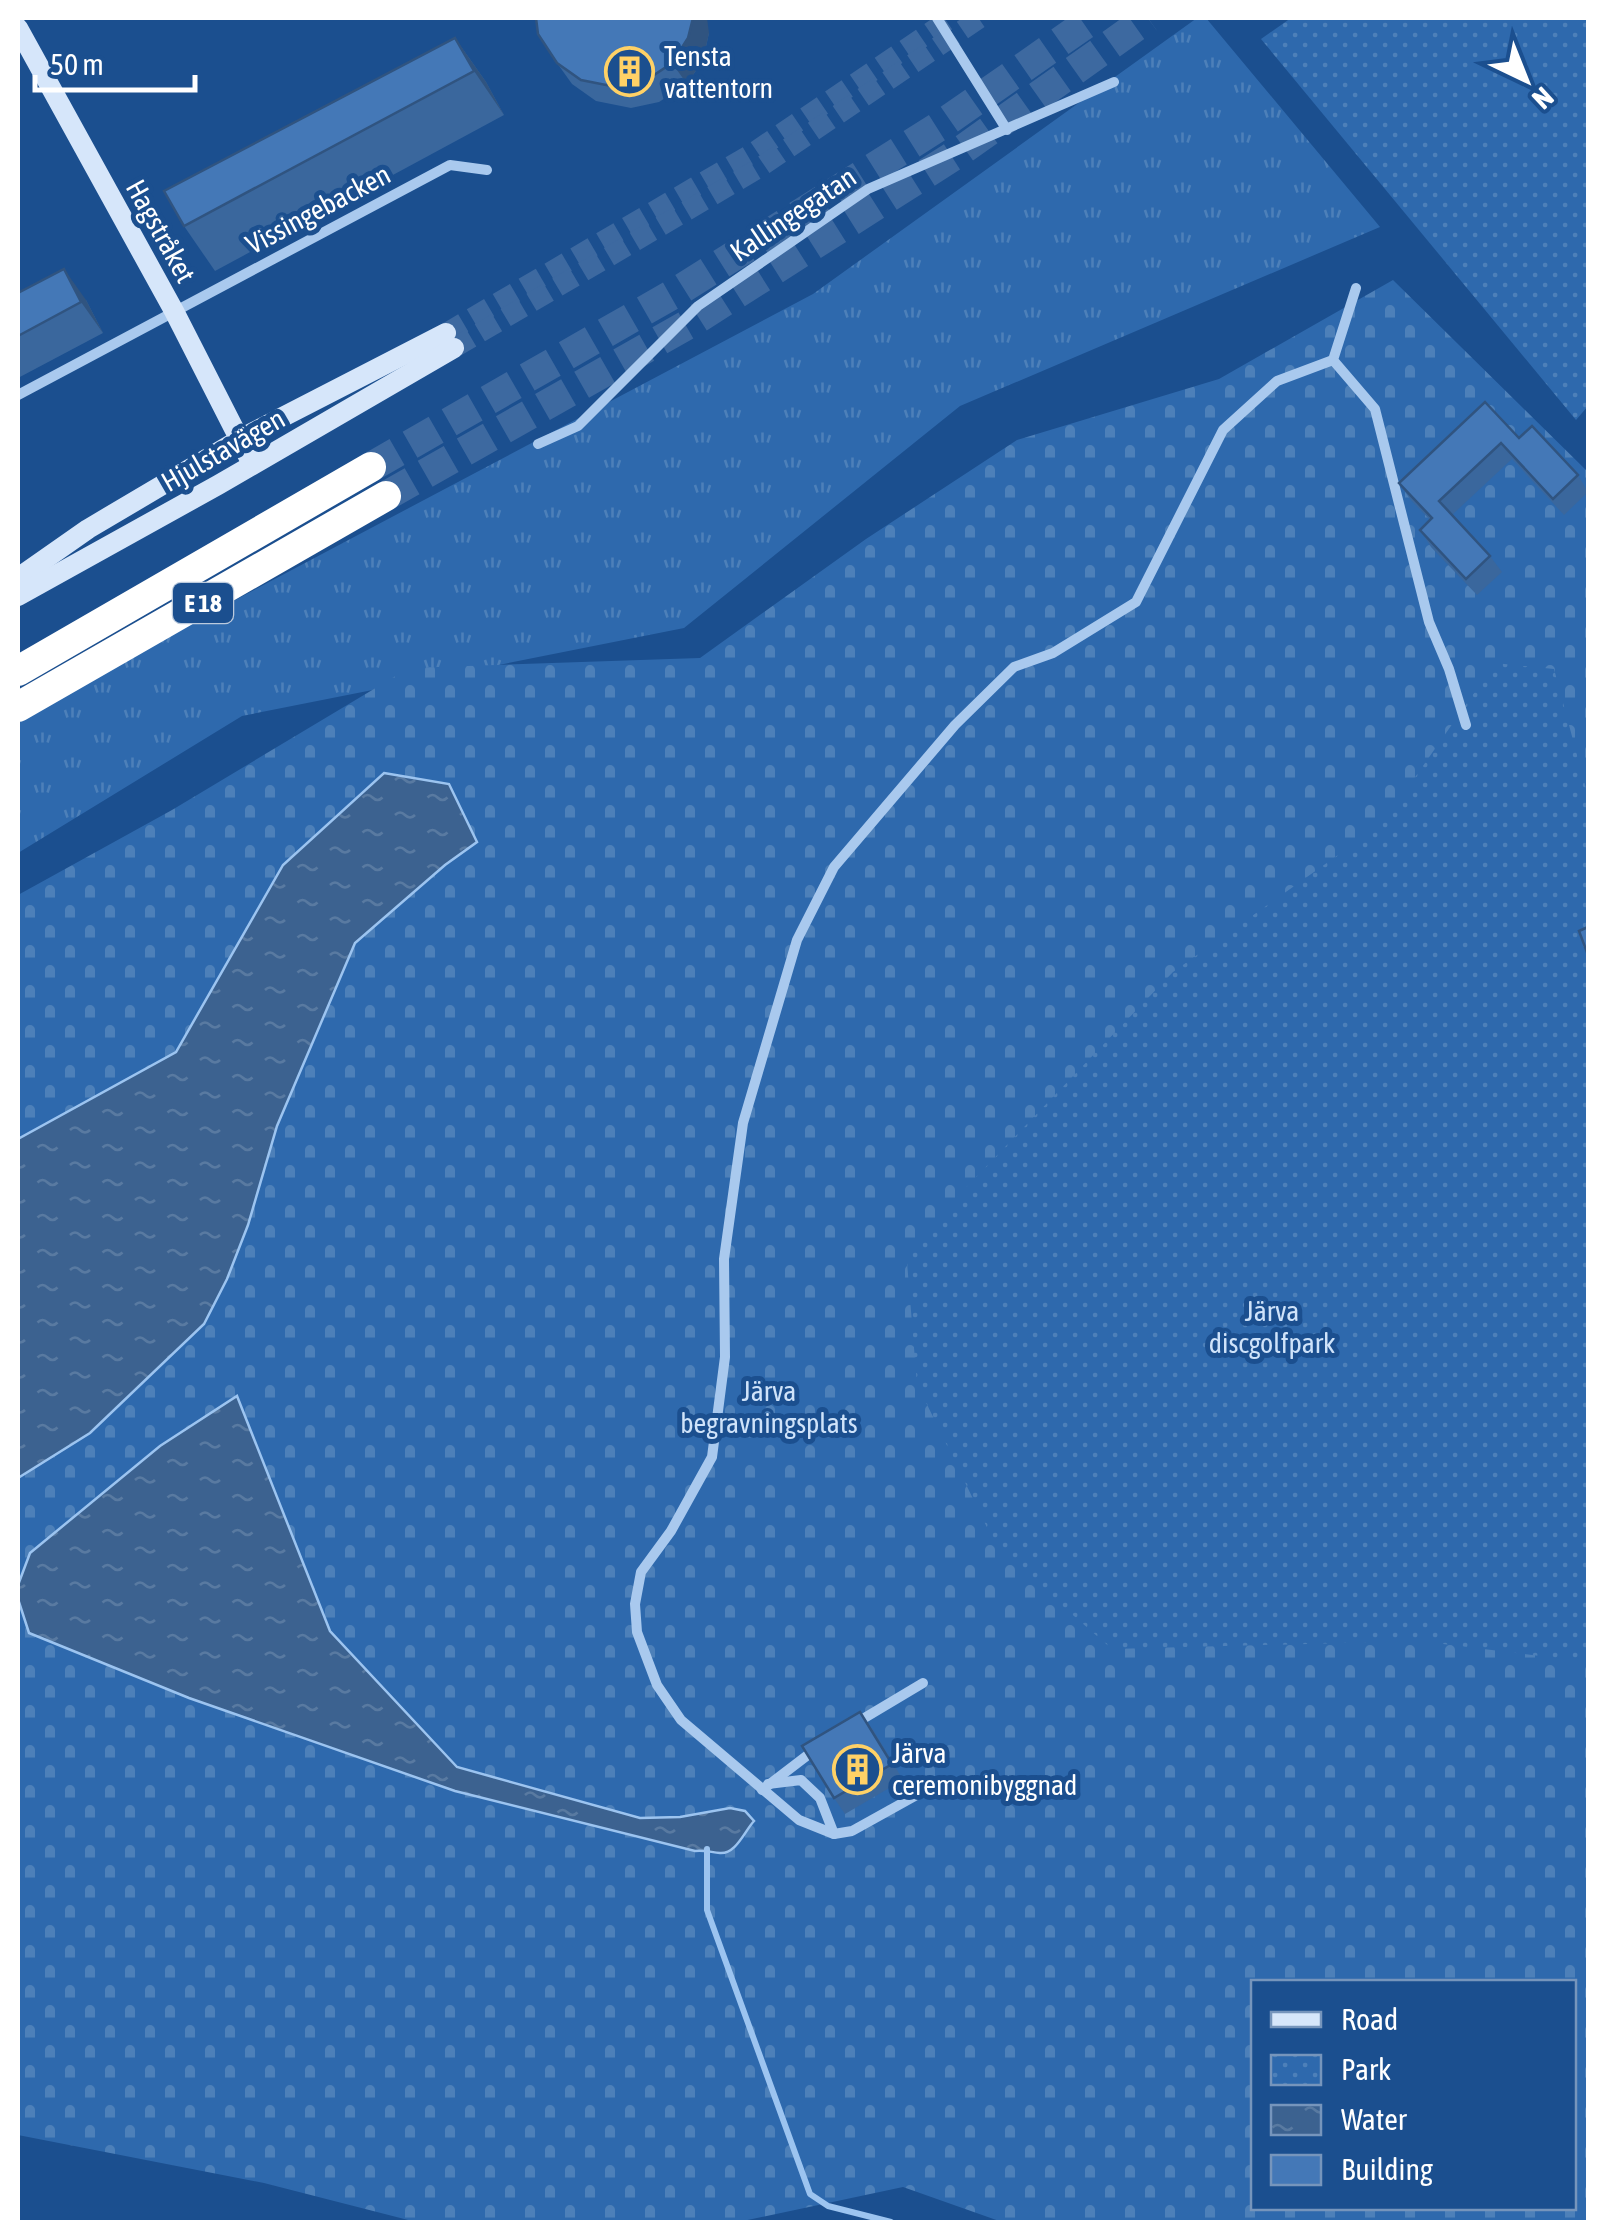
<svg xmlns="http://www.w3.org/2000/svg" width="1606" height="2240" font-family="'Asap Condensed',sans-serif">
	<defs>
		<pattern id="grass-tufts" width="24" height="20" patternUnits="userSpaceOnUse" patternTransform="scale(2.5)"><rect width="24" height="20" fill="#2e69ad"/><path d="M3 7l-1-3M5 7V3M7 7l1-3M15 17l-1-3M17 17v-4M19 17l1-3" fill="none" stroke="#4d80b9"/></pattern>
		<pattern id="cemetery-stones" width="16" height="16" patternUnits="userSpaceOnUse" patternTransform="scale(2.5)"><rect width="16" height="16" fill="#2e69ad"/><path d="M2 7V4a2 2 0 0 1 4 0v3zM10 15v-3a2 2 0 0 1 4 0v3z" fill="#4d80b9"/></pattern>
		<pattern id="park-dots" width="8" height="8" patternUnits="userSpaceOnUse" patternTransform="scale(2.5)"><rect width="8" height="8" fill="#2e69ad"/><path d="M2 2h.1M6 6h.1" fill="none" stroke="#4d80b9" stroke-width="1.8" stroke-linecap="round"/></pattern>
		<pattern id="water-ripples" width="26" height="14" patternUnits="userSpaceOnUse" patternTransform="scale(2.5)"><rect width="26" height="14" fill="#3c6290"/><path d="M2 4q2-2 4 0t4 0M15 11q2-2 4 0t4 0" fill="none" stroke="#597aa1"/></pattern>
	</defs>
	<rect width="100%" height="100%" fill="#1b4f8f"/>
	<path fill="url(#grass-tufts)" d="M 1197,18 L 1206,18 L 1380,227 L 960,406 L 684,628 L 242,716 L 18,853 L 18,715 L 813,294 Z"/>
	<path fill="url(#cemetery-stones)" fill-rule="evenodd" d="M 1393,280 L 1588,472 L 1588,2222 L 1002,2222 L 903,2187 L 738,2222 L 416,2222 L 264,2183 L 18,2135 L 18,895 L 172,810 L 409,668 L 700,658 L 866,539 L 1017,440 L 1219,379 ZM 1254,1982 L 1574,1982 L 1574,2208 L 1254,2208 Z"/>
	<g fill="url(#park-dots)">
		<path d="M 1291,18 L 1588,18 L 1588,406 L 1576,420 L 1261,39 Z"/>
		<path d="M 1495,663 L 1554,669 L 1588,796 L 1588,1662 L 1419,1641 L 1112,1649 L 998,1550 L 917,1384 L 906,1250 L 1173,972 L 1383,823 Z"/>
	</g>
	<g fill="url(#water-ripples)" stroke="#9cc4f0" stroke-width="2.5">
		<path d="M 384,773 L 449,784 L 477,842 L 445,865 L 355,943 L 277,1126 L 248,1225 L 227,1279 L 204,1324 L 90,1433 L 18,1478 L 18,1139 L 176,1052 L 283,865 Z"/>
		<path d="M 237,1396 L 330,1631 L 457,1767 L 640,1818 L 680,1817 L 730,1808 L 745,1811 L 754,1821 C 744,1832 736,1854 720,1853 C 710,1852 705,1850 695,1851 L 455,1791 L 189,1698 L 29,1633 L 18,1599 L 18,1585 L 30,1553 L 160,1446 Z"/>
	</g>
	<g fill="none" stroke-linecap="round" stroke-linejoin="round">
		<path stroke="#9cc4f0" stroke-width="6" d="M 707,1849 L 707,1910 L 810,2194 L 828,2206 L 891,2222"/>
		<g stroke="#3d69a0" stroke-width="20" stroke-dasharray="20 10" stroke-linecap="butt">
			<path d="M 446,333 L 751,154 L 951,18"/>
			<path d="M 454,348 L 759,168 L 980,18"/>
		</g>
		<g stroke="#3d69a0" stroke-width="30" stroke-dasharray="30 15" stroke-linecap="butt">
			<path d="M 371,467 L 675,293 L 938,127 L 1094,18"/>
			<path d="M 386,496 L 692,322 L 955,155 L 1148,18"/>
		</g>
		<g stroke="#a9c9ee" stroke-width="10">
			<path d="M 937,18 L 1007,130"/>
			<path d="M 1356,288 L 1333,360 L 1375,409 L 1429,622 L 1449,669 L 1466,725"/>
			<path d="M 18,395 L 450,165 L 487,170"/>
			<path d="M 538,444 L 578,426 L 698,306 L 868,189 L 1114,82"/>
			<path d="M 856,1723 L 923,1683"/>
			<path d="M 768,1784 L 801,1780 L 820,1798 L 834,1834"/>
			<path d="M 762,1790 L 817,1748"/>
			<path d="M 915,1796 L 852,1831 L 834,1834 L 799,1820 L 681,1720 L 657,1685 L 637,1632 L 635,1604 L 641,1572 L 671,1531 L 712,1457 L 725,1357 L 724,1259 L 743,1123 L 797,940 L 834,867 L 955,725 L 1014,667 L 1053,653 L 1136,602 L 1223,430 L 1277,381 L 1333,360"/>
		</g>
		<g stroke="#d6e6fa" stroke-width="20">
			<path d="M 18,28 L 174,311 L 252,464"/>
			<path d="M 18,578 L 88,529 L 240,439 L 446,333"/>
			<path d="M 18,596 L 218,485 L 454,348"/>
		</g>
		<g stroke="#fff" stroke-width="30">
			<path d="M 18,671 L 371,467"/>
			<path d="M 18,707 L 386,496"/>
		</g>
	</g>
	<g fill="#3a679d">
		<path d="M 709,33 L 703,60 L 687,84 L 659,102 L 631,108 L 596,101 L 572,84 L 557,63 Z"/>
		<path d="M 455,38 L 486,82 L 504,115 L 215,271 L 184,226 Z"/>
		<path d="M 18,293 L 86,300 L 103,333 L 18,378 Z"/>
		<path d="M 1485,402 L 1519,438 L 1578,475 L 1588,492 L 1564,515 L 1512,459 L 1452,515 L 1490,556 L 1502,572 L 1477,595 L 1431,547 L 1420,530 L 1430,520 L 1410,499 L 1399,483 Z"/>
		<path d="M 872,1728 L 903,1780 L 845,1814 L 834,1798 Z"/>
	</g>
	<g fill="#305480">
		<path d="M 693,18 L 707,18 L 709,33 L 703,60 L 687,84 L 672,63 Z"/>
		<path d="M 455,38 L 486,82 L 504,115 L 474,71 Z"/>
		<path d="M 64,269 L 86,300 L 103,333 L 81,302 Z"/>
	</g>
	<g fill="#4478b7" stroke="#305480" stroke-width="2.5">
		<path d="M 536,18 L 693,18 L 688,38 L 672,63 L 645,81 L 616,87 L 581,80 L 557,63 L 538,34 Z"/>
		<path d="M 455,38 L 474,71 L 184,226 L 164,191 Z"/>
		<path d="M 64,269 L 81,302 L 18,336 L 18,293 Z"/>
		<path d="M 1485,402 L 1519,438 L 1532,426 L 1578,475 L 1553,499 L 1501,443 L 1439,501 L 1490,556 L 1466,579 L 1420,530 L 1432,518 L 1399,483 Z"/>
		<path d="M 1588,927 L 1588,955 L 1579,931 Z"/>
		<path d="M 860,1712 L 892,1764 L 834,1798 L 802,1746 Z"/>
	</g>
	<defs>
		<symbol id="building-ring" viewBox="-11 -11 22 22"><circle r="9.5" fill="#1b4f8f" stroke="#ffd166" stroke-width="1.5"/><path d="M-4-6H4V6H1V3H-1V6H-4ZM-2.5-4.3h1.7v1.8h-1.7ZM.8-4.3h1.7v1.8H.8ZM-2.5-1h1.7V.8h-1.7ZM.8-1h1.7V.8H.8Z" fill="#ffd166"/></symbol>
	</defs>
	<g fill-rule="evenodd">
		<use href="#building-ring" x="602" y="44" width="55" height="55"/>
		<use href="#building-ring" x="830" y="1742" width="55" height="55"/>
	</g>
	<g text-anchor="middle" dominant-baseline="central" stroke-width="10" stroke-linejoin="round" paint-order="stroke">
		<rect fill="#1b4f8f" stroke="#bbcadd" stroke-width="2.5" x="173" y="583" width="60" height="40" rx="8"/>
		<g font-size="25" font-weight="bold" fill="#fff">
			<text x="203" y="603">E 18</text>
		</g>
		<g font-size="28" fill="#fff" stroke="#1b4f8f" text-anchor="start">
			<text x="664" y="56">Tensta<tspan x="664" dy="32">vattentorn</tspan></text>
			<text x="892" y="1753">Järva<tspan x="892" dy="32">ceremonibyggnad</tspan></text>
		</g>
		<g font-size="28" fill="#fff" stroke="#1b4f8f">
			<text transform="translate(318 209) rotate(-28)">Vissingebacken</text>
			<text transform="translate(793 214) rotate(-34)">Kallingegatan</text>
			<text transform="translate(161 231) rotate(61)">Hagstråket</text>
			<text transform="translate(223 450) rotate(-30)">Hjulstavägen</text>
		</g>
		<g font-size="28" fill="#cfe3fa" stroke="#1b4f8f">
			<text x="1272" y="1311">Järva<tspan x="1272" dy="32">discgolfpark</tspan></text>
			<text x="769" y="1391">Järva<tspan x="769" dy="32">begravningsplats</tspan></text>
		</g>
	</g>
	<rect width="1606" height="2240" fill="none" stroke="#ffffff" stroke-width="40"/>
	<rect x="1251" y="1980" width="325" height="230" fill="#1b4f8f" stroke="#7695bc" stroke-width="2.5"/>
	<rect x="1271" y="2012" width="50" height="15" fill="#d6e6fa" stroke="#7695bc" stroke-width="2.5"/>
	<text x="1341" y="2030" font-size="30" fill="#ffffff">Road</text>
	<rect x="1271" y="2055" width="50" height="30" fill="url(#park-dots)" stroke="#7695bc" stroke-width="2.5"/>
	<text x="1341" y="2080" font-size="30" fill="#ffffff">Park</text>
	<rect x="1271" y="2105" width="50" height="30" fill="url(#water-ripples)" stroke="#7695bc" stroke-width="2.5"/>
	<text x="1341" y="2130" font-size="30" fill="#ffffff">Water</text>
	<rect x="1271" y="2155" width="50" height="30" fill="#4478b7" stroke="#7695bc" stroke-width="2.5"/>
	<text x="1341" y="2180" font-size="30" fill="#ffffff">Building</text>
	<g transform="translate(1526 80) rotate(137)" stroke="#1b4f8f" stroke-width="8" paint-order="stroke">
	<path d="M0-8L18 38L0 25L-18 38Z" fill="#ffffff"/>
	<text y="-15" font-size="28" font-weight="bold" text-anchor="middle" fill="#ffffff">N</text>
	</g>
	<path d="M35 75v15h160v-15" fill="none" stroke="#ffffff" stroke-width="5"/>
	<text x="50" y="75" font-size="30" fill="#ffffff" stroke="#1b4f8f" stroke-width="8" paint-order="stroke">50 m</text>
</svg>
